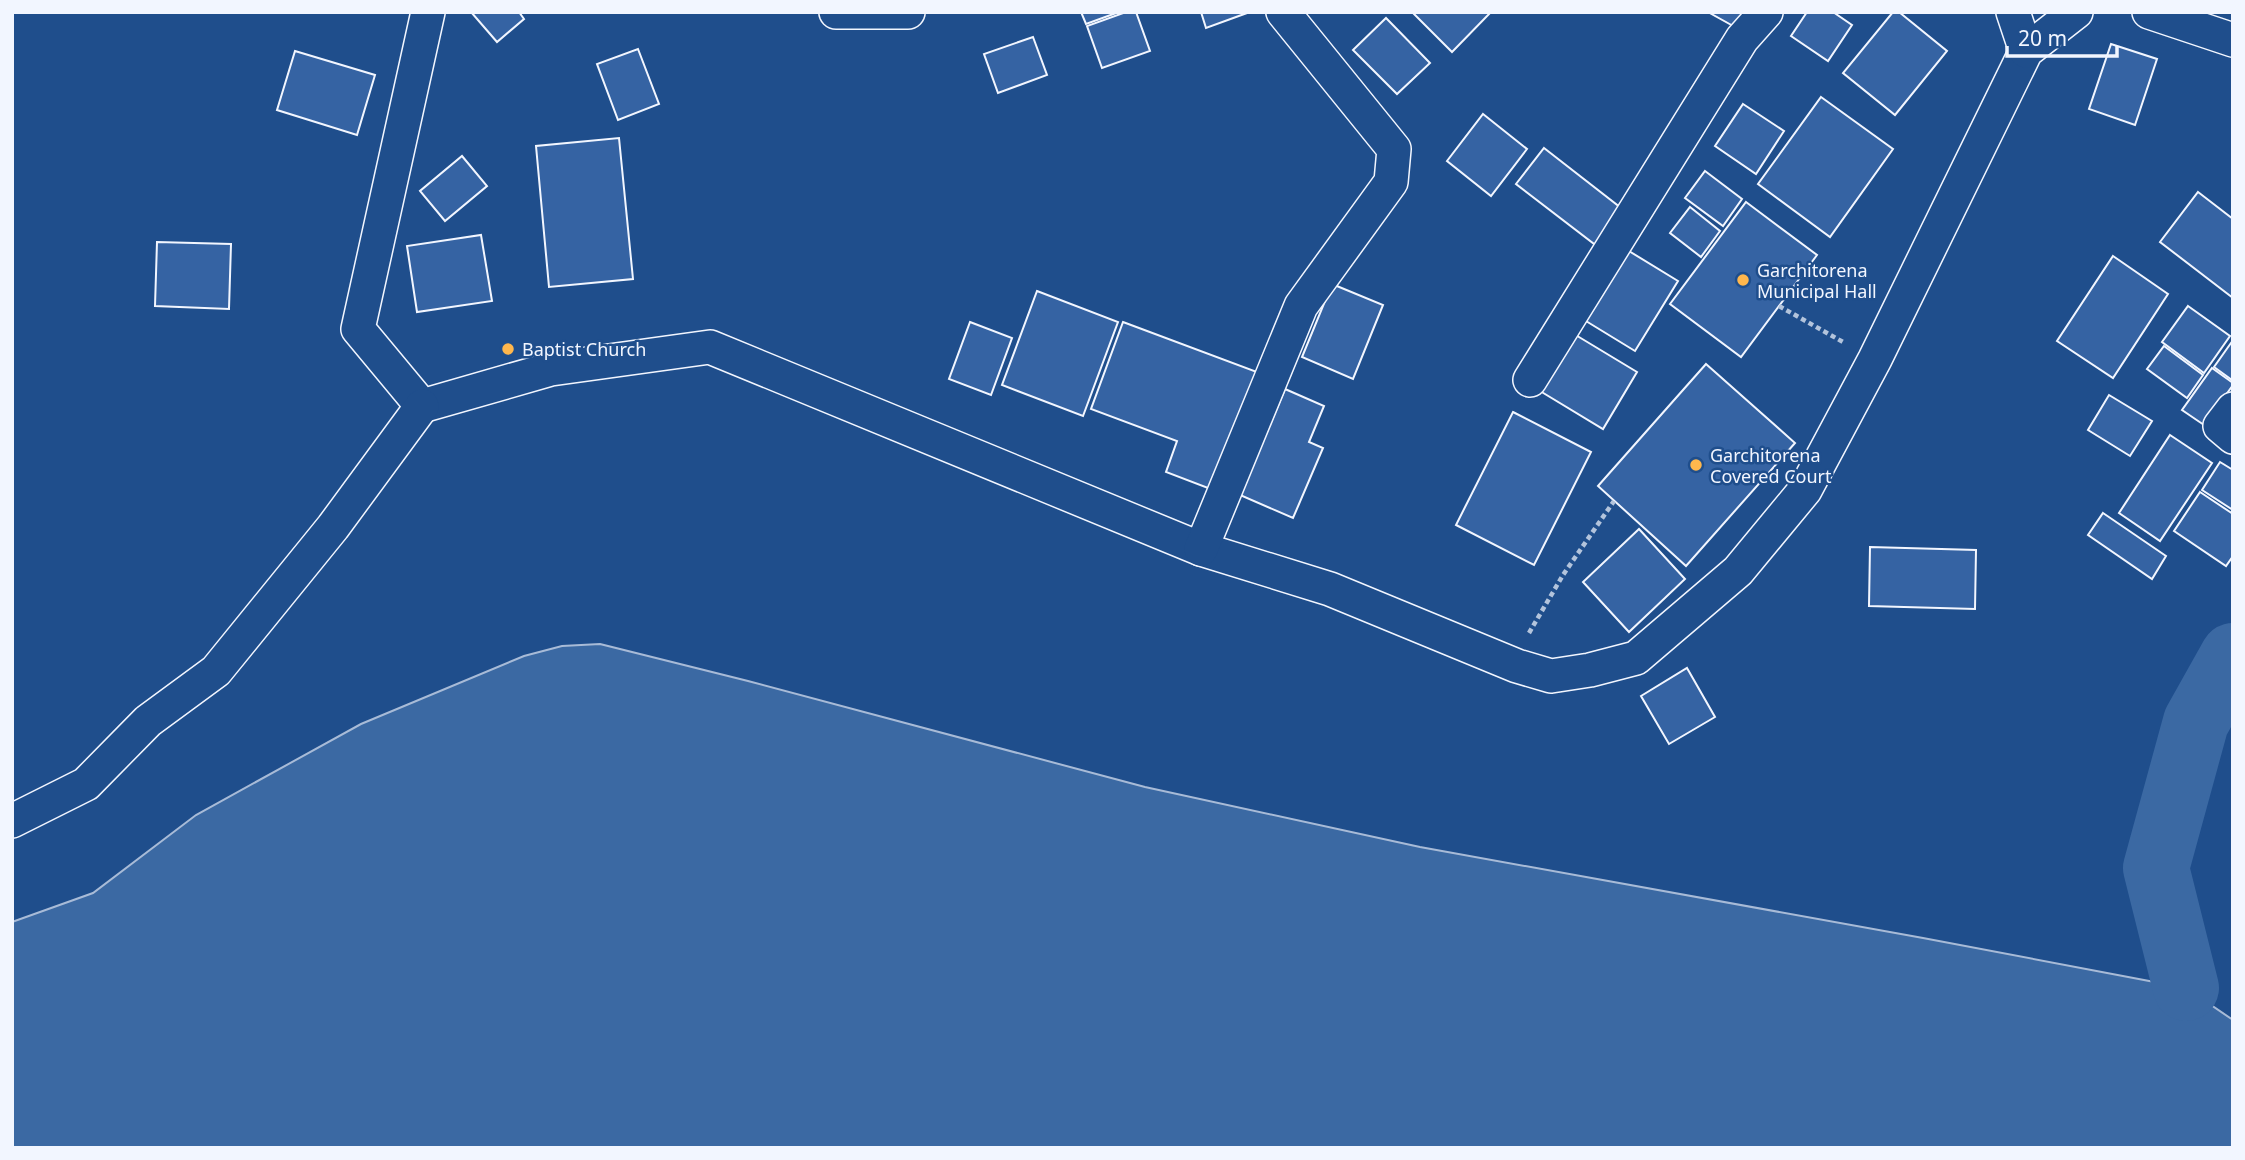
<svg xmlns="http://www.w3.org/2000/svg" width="2245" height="1160" font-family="'Noto Sans',sans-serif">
	<rect width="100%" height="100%" fill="#1f4e8c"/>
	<path fill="#3b69a3" stroke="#a8bbd7" stroke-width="2" d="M 600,644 L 748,681 L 1145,787 L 1420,847 L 1923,938 L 2186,988 L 2233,1020 L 2233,1148 L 12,1148 L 12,922 L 93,893 L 196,815 L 361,724 L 524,656 L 562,646 Z"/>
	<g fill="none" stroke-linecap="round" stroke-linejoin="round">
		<path stroke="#3b69a3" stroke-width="66" d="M 2186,988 L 2156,868 L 2196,722 L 2233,656"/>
	</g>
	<g fill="#3563a3" stroke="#f2f6ff" stroke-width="2">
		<path d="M 471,12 L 519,12 L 524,19 L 497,42 Z"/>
		<path d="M 1081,12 L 1119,12 L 1086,24 Z"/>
		<path d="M 1126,12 L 1136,12 L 1150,51 L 1102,68 L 1087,26 Z"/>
		<path d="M 1201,12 L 1246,12 L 1247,13 L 1206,28 Z"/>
		<path d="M 1412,12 L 1491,12 L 1452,52 Z"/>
		<path d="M 1708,12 L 1744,12 L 1735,27 Z"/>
		<path d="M 1807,12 L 1833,12 L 1852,25 L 1828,61 L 1791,36 Z"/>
		<path d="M 1893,12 L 1899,12 L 1947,51 L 1895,115 L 1843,73 Z"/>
		<path d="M 1386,18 L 1430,63 L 1397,94 L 1353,50 Z"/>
		<path d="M 1033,37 L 1047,75 L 998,93 L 984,54 Z"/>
		<path d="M 2111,44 L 2157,59 L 2135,125 L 2089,109 Z"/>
		<path d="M 638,49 L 659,104 L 618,120 L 597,64 Z"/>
		<path d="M 295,51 L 375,75 L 357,135 L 277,110 Z"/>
		<path d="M 1821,97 L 1893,149 L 1830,237 L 1758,184 Z"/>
		<path d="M 1743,104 L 1784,131 L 1756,174 L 1715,146 Z"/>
		<path d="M 1483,114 L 1527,149 L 1491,196 L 1447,161 Z"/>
		<path d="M 619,138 L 633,279 L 549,287 L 536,146 Z"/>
		<path d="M 1544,148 L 1630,215 L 1602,250 L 1516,184 Z"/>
		<path d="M 462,156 L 487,186 L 445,221 L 420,191 Z"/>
		<path d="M 1705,171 L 1742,199 L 1723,226 L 1685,198 Z"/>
		<path d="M 2198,192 L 2233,219 L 2233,298 L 2160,242 Z"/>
		<path d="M 1746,202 L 1817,255 L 1741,357 L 1670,304 Z"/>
		<path d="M 1690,207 L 1720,231 L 1701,257 L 1670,233 Z"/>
		<path d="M 481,235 L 492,301 L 417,312 L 407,246 Z"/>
		<path d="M 157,242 L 231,244 L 229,309 L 155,306 Z"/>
		<path d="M 1624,248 L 1678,281 L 1635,351 L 1581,318 Z"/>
		<path d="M 2113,256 L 2168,294 L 2113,378 L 2057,341 Z"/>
		<path d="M 1332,284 L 1383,305 L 1353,379 L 1302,357 Z"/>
		<path d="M 1037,291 L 1118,322 L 1083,416 L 1002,385 Z"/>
		<path d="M 2188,306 L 2230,336 L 2204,373 L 2162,342 Z"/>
		<path d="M 970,322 L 1012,338 L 991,395 L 949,379 Z"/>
		<path d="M 1123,322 L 1265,375 L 1221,493 L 1166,472 L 1177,441 L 1091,409 Z"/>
		<path d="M 1574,334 L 1637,372 L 1603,429 L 1540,391 Z"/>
		<path d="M 2231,343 L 2233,345 L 2232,380 L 2214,367 Z"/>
		<path d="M 2164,346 L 2203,375 L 2187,398 L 2147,369 Z"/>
		<path d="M 1706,364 L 1795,443 L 1686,566 L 1598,486 Z"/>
		<path d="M 2212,368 L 2233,383 L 2233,385 L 2204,425 L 2182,410 Z"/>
		<path d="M 1285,389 L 1324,406 L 1309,442 L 1323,448 L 1293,518 L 1240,495 Z"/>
		<path d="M 2109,395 L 2152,421 L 2130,456 L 2088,430 Z"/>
		<path d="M 1513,412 L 1591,452 L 1534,565 L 1456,525 Z"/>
		<path d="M 2170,435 L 2212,463 L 2160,541 L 2119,513 Z"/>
		<path d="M 2220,462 L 2233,470 L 2233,510 L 2202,490 Z"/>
		<path d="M 2200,492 L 2233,514 L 2233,556 L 2226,566 L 2174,531 Z"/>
		<path d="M 2103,513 L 2166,556 L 2152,579 L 2088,535 Z"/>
		<path d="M 1639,529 L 1685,579 L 1629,632 L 1583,582 Z"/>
		<path d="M 1870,547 L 1976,550 L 1975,609 L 1869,606 Z"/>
		<path d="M 1687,668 L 1715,717 L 1669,744 L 1641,696 Z"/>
	</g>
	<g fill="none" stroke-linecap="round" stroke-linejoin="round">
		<defs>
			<g id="minor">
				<path d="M 428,12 L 358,329 L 422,406 L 551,369 L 710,347 L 1201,549 L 1330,589 L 1517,666 L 1551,676 L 1590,670 L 1636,658 L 1738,571 L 1805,490 L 1875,359 L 2026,51 L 2076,12"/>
				<path d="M 836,12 L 908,12"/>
				<path d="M 2013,12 L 2026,51"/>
				<path d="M 2149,12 L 2233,40"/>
				<path d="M 1530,380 L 1742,39 L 1766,12"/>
				<path d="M 2233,409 L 2220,426 L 2233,437"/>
				<path d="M 1201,549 L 1301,306 L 1391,182 L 1394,149 L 1283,12"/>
				<path d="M 12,821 L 86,784 L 148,721 L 216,671 L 333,527 L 422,406"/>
			</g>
		</defs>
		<use href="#minor" stroke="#f2f6ff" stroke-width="36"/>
		<g stroke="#b3c4dc" stroke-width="4.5" stroke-dasharray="5 3.5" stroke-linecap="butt">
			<path d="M 1779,306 L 1843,342"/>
			<path d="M 1529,633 L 1563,575 L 1614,501"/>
		</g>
		<use href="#minor" stroke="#1f4e8c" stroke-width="33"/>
	</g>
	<g fill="#ffb74d" stroke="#1f4e8c" stroke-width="2.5">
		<circle cx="1743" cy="280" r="7"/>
		<circle cx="508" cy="349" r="7"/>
		<circle cx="1696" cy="465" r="7"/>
	</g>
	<g text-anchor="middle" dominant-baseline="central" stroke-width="5" stroke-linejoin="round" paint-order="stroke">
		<g font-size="18" fill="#f2f6ff" stroke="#1f4e8c" text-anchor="start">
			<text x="1757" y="270">Garchitorena<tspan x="1757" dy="21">Municipal Hall</tspan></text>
			<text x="522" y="349">Baptist Church</text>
			<text x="1710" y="455">Garchitorena<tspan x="1710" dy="21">Covered Court</tspan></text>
		</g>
	</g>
	<rect width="2245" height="1160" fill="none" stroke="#f2f6ff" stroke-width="28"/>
	<path d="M2007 46v10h110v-10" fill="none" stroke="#f2f6ff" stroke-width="3.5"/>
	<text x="2018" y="46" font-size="21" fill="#f2f6ff" stroke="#1f4e8c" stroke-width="5" paint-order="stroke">20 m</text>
</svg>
